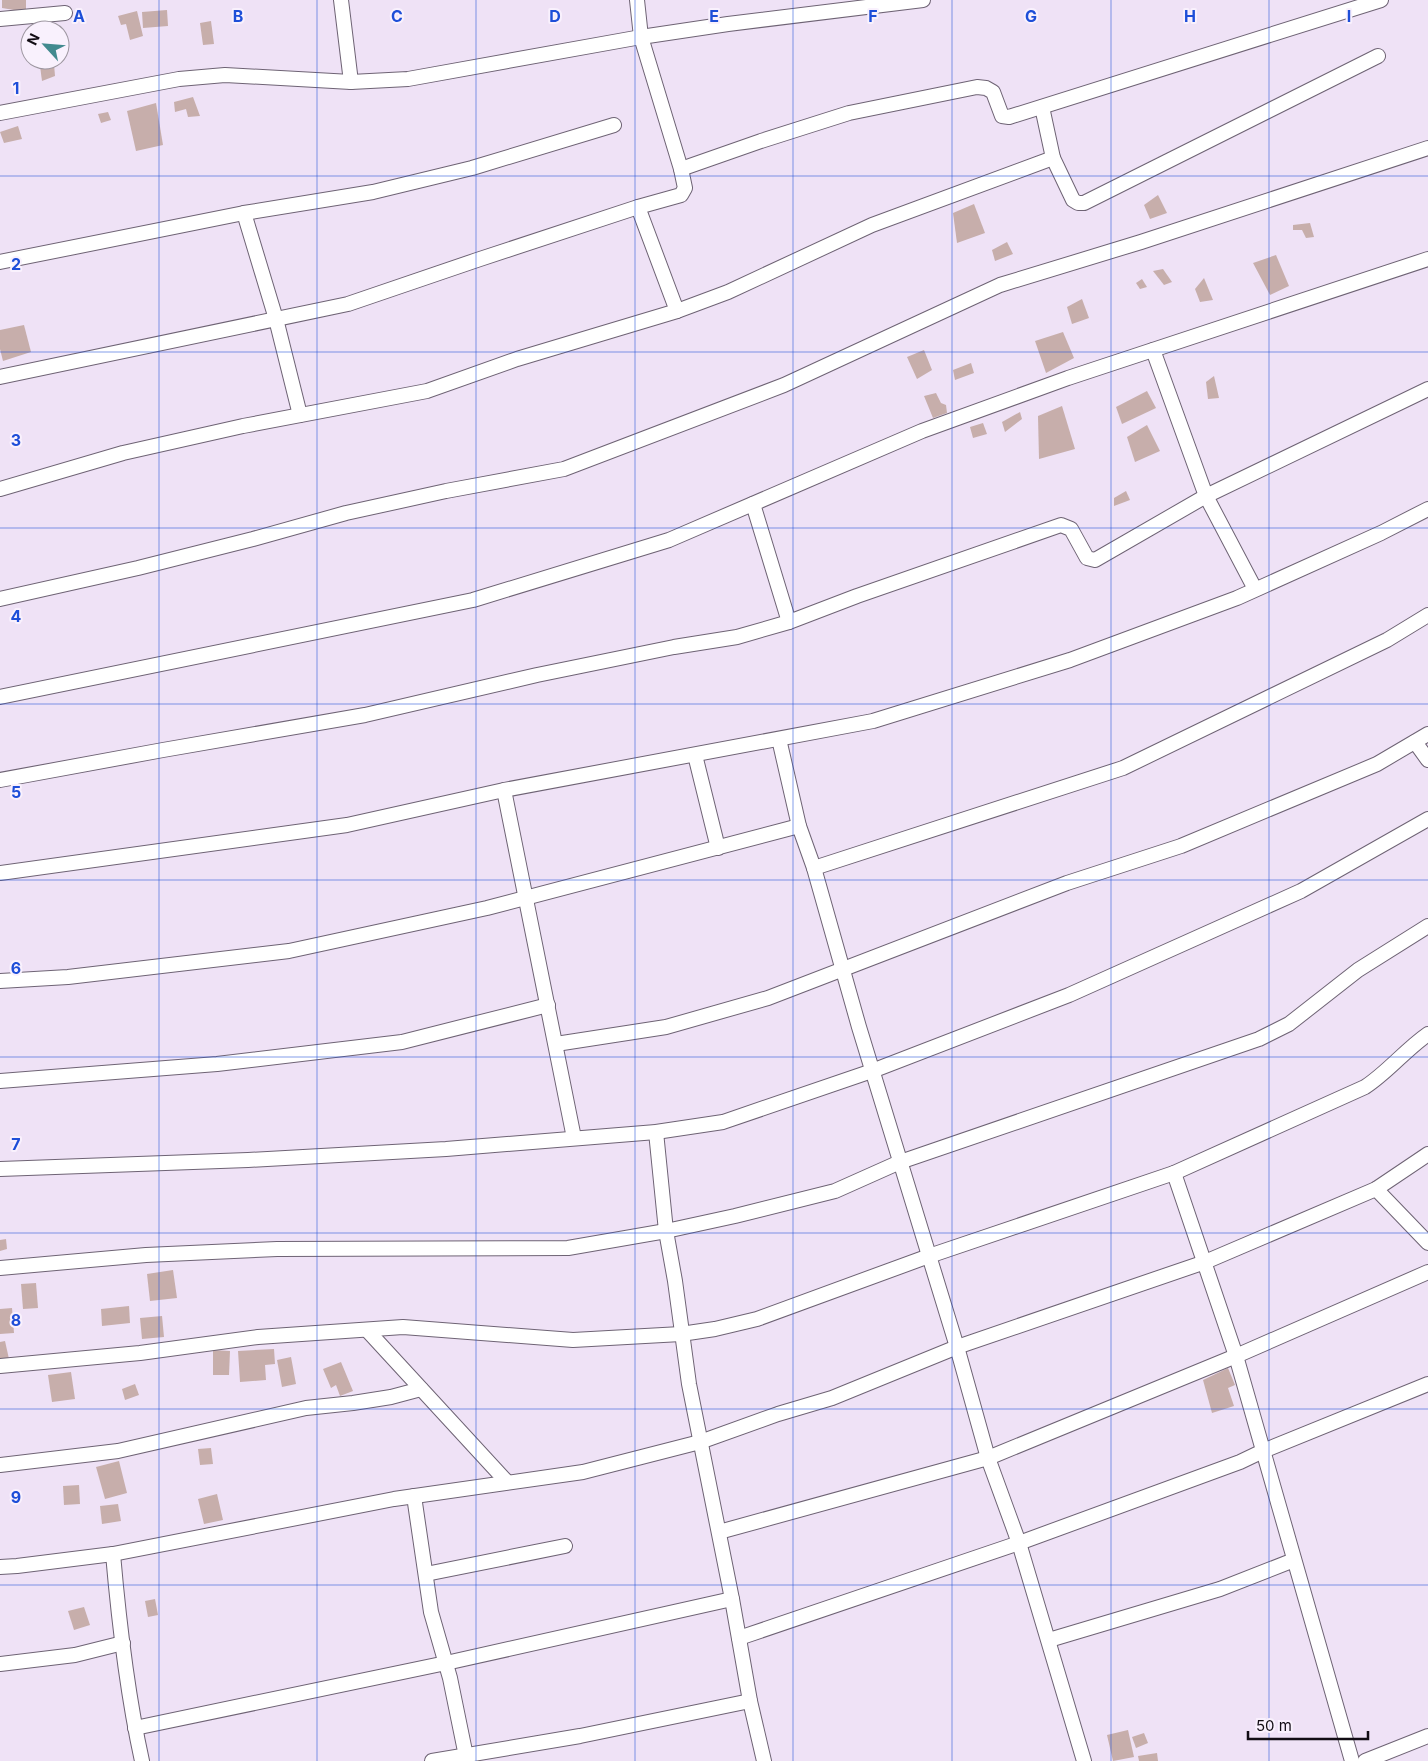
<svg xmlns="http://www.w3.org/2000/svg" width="1428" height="1761" font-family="Inter,sans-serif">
	<rect width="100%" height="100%" fill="#efe2f6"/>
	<g fill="#c7aeab">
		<path d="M 2,0 L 26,0 L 26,12 L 2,8 Z"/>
		<path d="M 167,10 L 168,26 L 143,28 L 142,12 Z"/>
		<path d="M 137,11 L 143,36 L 130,40 L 126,24 L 121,25 L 118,16 Z"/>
		<path d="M 211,21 L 214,44 L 203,45 L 200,23 Z"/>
		<path d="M 54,64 L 55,76 L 42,81 L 40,66 Z"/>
		<path d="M 193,97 L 200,116 L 188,117 L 186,109 L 175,112 L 174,102 Z"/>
		<path d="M 156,103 L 163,145 L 136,151 L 127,111 Z"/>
		<path d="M 108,112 L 111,120 L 101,123 L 98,114 Z"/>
		<path d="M 18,126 L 22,139 L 4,143 L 0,132 Z"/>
		<path d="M 1158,195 L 1167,213 L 1150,219 L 1144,205 Z"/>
		<path d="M 974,204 L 985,233 L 957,243 L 953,213 Z"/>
		<path d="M 1310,223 L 1314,237 L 1306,238 L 1302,230 L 1293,230 L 1293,225 Z"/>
		<path d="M 1007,242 L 1013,254 L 995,261 L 992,250 Z"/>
		<path d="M 1276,255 L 1289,286 L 1270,295 L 1253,263 Z"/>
		<path d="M 1163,269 L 1172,282 L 1164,285 L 1153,271 Z"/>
		<path d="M 1204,278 L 1213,300 L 1200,302 L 1195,289 Z"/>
		<path d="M 1142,279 L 1147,287 L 1140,289 L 1136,283 Z"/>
		<path d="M 1082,299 L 1089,318 L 1072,324 L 1067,307 Z"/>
		<path d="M 24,325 L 31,352 L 3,361 L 0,349 L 0,330 Z"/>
		<path d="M 1063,332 L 1074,358 L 1046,373 L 1035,341 Z"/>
		<path d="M 924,350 L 932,370 L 917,379 L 907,357 Z"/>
		<path d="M 971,363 L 974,373 L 955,380 L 953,370 Z"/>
		<path d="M 1214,376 L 1219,398 L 1208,399 L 1206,382 Z"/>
		<path d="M 1147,391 L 1156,408 L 1122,424 L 1116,407 Z"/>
		<path d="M 936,393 L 941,403 L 946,405 L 947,413 L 933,418 L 924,396 Z"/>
		<path d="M 1062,406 L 1075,449 L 1039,459 L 1038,416 Z"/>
		<path d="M 1020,412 L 1022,419 L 1005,432 L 1002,422 Z"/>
		<path d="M 983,423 L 987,434 L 973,438 L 970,427 Z"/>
		<path d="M 1147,425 L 1160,451 L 1135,462 L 1127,437 Z"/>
		<path d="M 1126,491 L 1130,500 L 1114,506 L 1114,498 Z"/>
		<path d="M 6,1239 L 7,1249 L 0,1251 L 0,1240 Z"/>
		<path d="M 173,1270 L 177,1298 L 150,1301 L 147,1274 Z"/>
		<path d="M 36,1283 L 38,1308 L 23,1309 L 21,1284 Z"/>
		<path d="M 129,1306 L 130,1323 L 102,1326 L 101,1309 Z"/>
		<path d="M 12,1308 L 14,1333 L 0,1334 L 0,1309 Z"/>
		<path d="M 162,1316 L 164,1337 L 142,1339 L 140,1318 Z"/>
		<path d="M 5,1341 L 9,1359 L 0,1358 L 0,1342 Z"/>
		<path d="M 274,1349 L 275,1364 L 265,1365 L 266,1380 L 240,1382 L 238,1351 Z"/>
		<path d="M 213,1350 L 230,1351 L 229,1375 L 213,1375 Z"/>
		<path d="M 291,1357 L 296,1384 L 282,1387 L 277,1360 Z"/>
		<path d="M 341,1362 L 353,1391 L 340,1396 L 336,1385 L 331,1388 L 323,1369 Z"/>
		<path d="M 1228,1368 L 1235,1385 L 1228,1388 L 1234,1406 L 1212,1413 L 1203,1380 Z"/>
		<path d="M 71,1372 L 75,1399 L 52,1402 L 48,1375 Z"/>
		<path d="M 135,1384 L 139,1395 L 125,1400 L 122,1389 Z"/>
		<path d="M 211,1448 L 213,1464 L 200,1465 L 198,1449 Z"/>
		<path d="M 119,1461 L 127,1493 L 105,1499 L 96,1467 Z"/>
		<path d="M 79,1485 L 80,1504 L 64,1505 L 63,1486 Z"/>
		<path d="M 217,1494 L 223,1520 L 204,1524 L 198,1499 Z"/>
		<path d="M 118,1504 L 121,1521 L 102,1524 L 100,1506 Z"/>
		<path d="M 155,1599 L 158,1615 L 148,1617 L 145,1601 Z"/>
		<path d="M 84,1607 L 90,1625 L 74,1630 L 68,1611 Z"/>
		<path d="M 1128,1730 L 1134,1757 L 1113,1761 L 1107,1735 Z"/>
		<path d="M 1144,1733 L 1148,1743 L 1136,1748 L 1132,1737 Z"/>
		<path d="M 1157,1753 L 1158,1761 L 1139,1761 L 1138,1756 Z"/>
	</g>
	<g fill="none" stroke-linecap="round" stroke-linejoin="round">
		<defs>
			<g id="minor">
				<path d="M 341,0 L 351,82"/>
				<path d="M 0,19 L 65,13"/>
				<path d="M 0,113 L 179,79 L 225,75 L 351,82 L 408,79 L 641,37 L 728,24 L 923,0"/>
				<path d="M 1053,158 L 1073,200 L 1078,203 L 1084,203 L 1378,56"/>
				<path d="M 681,169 L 761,141 L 849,113 L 977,87 L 986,88 L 993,92 L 1002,116 L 1009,117 L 1381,0"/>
				<path d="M 638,207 L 677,311"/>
				<path d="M 244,213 L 276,319 L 300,415"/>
				<path d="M 0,262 L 244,213 L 373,192 L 472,168 L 614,125"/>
				<path d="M 1153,350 L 1206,496 L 1255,589"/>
				<path d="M 0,377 L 348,304 L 477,260 L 638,207 L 681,195 L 685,188 L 681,169 L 641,37 L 637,0"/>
				<path d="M 0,489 L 123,453 L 243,426 L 427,391 L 517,359 L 677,311 L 728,292 L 872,225 L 1053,158 L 1042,107"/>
				<path d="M 753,504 L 789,622"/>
				<path d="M 0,599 L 138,568 L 253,539 L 346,513 L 446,491 L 564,469 L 784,385 L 1000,285 L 1141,242 L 1428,148"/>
				<path d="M 0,697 L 473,600 L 669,540 L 922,431 L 1068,378 L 1428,259"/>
				<path d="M 779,739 L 799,826 L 814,868 L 859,1027 L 957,1347 L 988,1458 L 1019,1543 L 1084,1761"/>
				<path d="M 1415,742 L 1428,760"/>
				<path d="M 695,755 L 718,848"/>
				<path d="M 0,780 L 163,750 L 365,715 L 537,675 L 674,647 L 737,637 L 789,622 L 857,596 L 1061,525 L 1071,529 L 1087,558 L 1095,560 L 1206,496 L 1428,389"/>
				<path d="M 504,790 L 574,1138"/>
				<path d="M 814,868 L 1123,768 L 1387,640 L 1428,615"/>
				<path d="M 0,873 L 347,825 L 504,790 L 873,721 L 1070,660 L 1237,598 L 1381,533 L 1428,509"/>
				<path d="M 0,981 L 68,977 L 289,951 L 487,908 L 799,826"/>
				<path d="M 556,1044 L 666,1027 L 768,998 L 1067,883 L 1181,846 L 1377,764 L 1428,734"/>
				<path d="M 0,1081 L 217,1064 L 402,1042 L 548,1005"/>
				<path d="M 656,1132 L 666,1231 L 675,1281 L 689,1384 L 732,1599 L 750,1701 L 764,1761"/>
				<path d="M 0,1169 L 248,1160 L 446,1149 L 656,1132 L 723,1122 L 872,1071 L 1069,995 L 1301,891 L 1428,819"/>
				<path d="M 1174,1173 L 1236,1356 L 1352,1761"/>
				<path d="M 1376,1189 L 1428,1243"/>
				<path d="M 0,1268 L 146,1255 L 277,1249 L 568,1248 L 666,1231 L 735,1216 L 835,1191 L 900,1162 L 1259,1039 L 1289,1024 L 1358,970 L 1428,926"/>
				<path d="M 367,1330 L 507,1482"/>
				<path d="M 0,1366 L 140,1353 L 258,1337 L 403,1327 L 573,1340 L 681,1334 L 715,1329 L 757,1319 L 929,1256 L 1174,1173 L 1365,1087 C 1388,1072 1405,1050 1428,1034"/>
				<path d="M 0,1465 L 118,1451 L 306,1408 L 353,1403 L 391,1397 L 421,1389"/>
				<path d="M 414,1496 L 431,1612 L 450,1678 L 467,1761"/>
				<path d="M 719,1532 L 988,1458 L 1236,1356 L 1428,1272"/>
				<path d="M 113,1554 C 119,1623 127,1693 142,1761"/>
				<path d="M 0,1567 L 17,1566 L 113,1554 L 394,1499 L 583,1472 L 700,1442 L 778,1414 L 832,1398 L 957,1347 L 1205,1262 L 1376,1189 L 1428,1154"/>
				<path d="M 426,1574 L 565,1546"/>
				<path d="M 739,1638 L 1019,1543 L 1240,1462 L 1263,1451 L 1428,1384"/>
				<path d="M 1049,1640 L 1220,1589 L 1294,1560"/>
				<path d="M 0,1664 L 75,1655 L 123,1643"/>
				<path d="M 135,1728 L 446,1663 L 732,1599"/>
				<path d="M 432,1761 L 580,1736 L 750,1701"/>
				<path d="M 1365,1761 L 1428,1736"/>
			</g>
		</defs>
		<use href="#minor" stroke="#6e6374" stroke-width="16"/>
		<use href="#minor" stroke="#fff" stroke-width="14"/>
	</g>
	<path fill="none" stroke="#1d4ed8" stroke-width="1" stroke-opacity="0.55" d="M 159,0 L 159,1761M 317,0 L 317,1761M 476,0 L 476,1761M 635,0 L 635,1761M 793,0 L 793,1761M 952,0 L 952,1761M 1111,0 L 1111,1761M 1269,0 L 1269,1761M 0,176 L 1428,176M 0,352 L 1428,352M 0,528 L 1428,528M 0,704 L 1428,704M 0,880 L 1428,880M 0,1057 L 1428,1057M 0,1233 L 1428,1233M 0,1409 L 1428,1409M 0,1585 L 1428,1585"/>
	<g font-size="16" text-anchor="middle" font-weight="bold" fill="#1d4ed8" stroke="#f9f1fd" stroke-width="4" stroke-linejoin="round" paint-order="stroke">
		<text x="79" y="22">A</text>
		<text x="238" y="22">B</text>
		<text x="397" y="22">C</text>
		<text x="555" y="22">D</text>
		<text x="714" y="22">E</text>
		<text x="873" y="22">F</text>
		<text x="1031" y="22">G</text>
		<text x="1190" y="22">H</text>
		<text x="1349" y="22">I</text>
		<text x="16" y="94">1</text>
		<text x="16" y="270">2</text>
		<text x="16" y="446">3</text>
		<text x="16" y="622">4</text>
		<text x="16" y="798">5</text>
		<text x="16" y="974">6</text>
		<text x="16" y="1150">7</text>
		<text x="16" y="1326">8</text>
		<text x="16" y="1503">9</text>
	</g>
	<g transform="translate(45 45) rotate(296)"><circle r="24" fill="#f9f1fd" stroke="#9d96a0"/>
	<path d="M0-4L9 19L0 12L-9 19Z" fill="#428a8f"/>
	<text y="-8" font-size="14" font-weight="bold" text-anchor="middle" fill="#120d14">N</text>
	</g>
	<path d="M1248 1731v8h120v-8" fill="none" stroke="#120d14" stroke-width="2.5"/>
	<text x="1256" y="1731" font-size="15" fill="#120d14" stroke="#f9f1fd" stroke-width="4" paint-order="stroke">50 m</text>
</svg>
